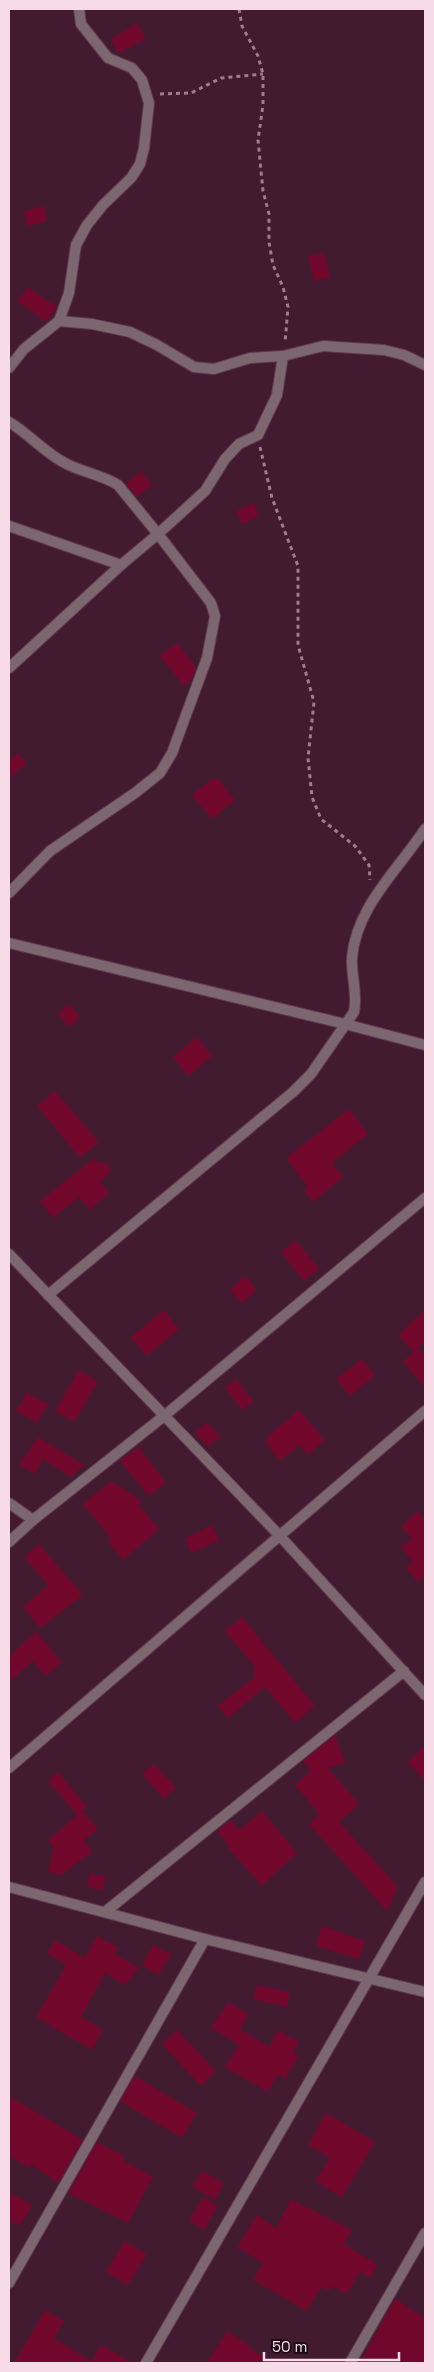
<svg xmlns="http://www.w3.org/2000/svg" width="434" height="2372" font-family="'Space Grotesk',sans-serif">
	<rect width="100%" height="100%" fill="#431b30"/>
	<g fill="#71082c">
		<path d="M 137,23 L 146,39 L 118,53 L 111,39 Z"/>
		<path d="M 44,206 L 47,221 L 27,226 L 24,211 Z"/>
		<path d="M 324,253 L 330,277 L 314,281 L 308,256 Z"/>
		<path d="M 28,287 L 57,307 L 46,322 L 17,301 Z"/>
		<path d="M 141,471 L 152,485 L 137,497 L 126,484 Z"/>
		<path d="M 254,503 L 259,516 L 242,524 L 236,511 Z"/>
		<path d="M 177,643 L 196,667 L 192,679 L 184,686 L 160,656 Z"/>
		<path d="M 17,753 L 27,763 L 9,778 L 9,760 Z"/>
		<path d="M 212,779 L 218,779 L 235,800 L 212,819 L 192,795 Z"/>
		<path d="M 69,1004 L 80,1017 L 69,1027 L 58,1014 Z"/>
		<path d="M 197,1037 L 212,1056 L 188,1076 L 173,1057 Z"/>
		<path d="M 55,1091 L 99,1142 L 80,1158 L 37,1106 Z"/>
		<path d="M 349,1109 L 368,1134 L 332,1163 L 343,1177 L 313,1202 L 304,1190 L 308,1187 L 286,1158 Z"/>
		<path d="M 92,1160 L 107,1164 L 111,1171 L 100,1182 L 109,1193 L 90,1210 L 79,1197 L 53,1218 L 40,1201 Z"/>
		<path d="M 296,1240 L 319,1269 L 304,1281 L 281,1252 Z"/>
		<path d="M 245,1276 L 257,1290 L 242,1303 L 230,1290 Z"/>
		<path d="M 164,1310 L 179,1329 L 147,1356 L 131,1337 Z"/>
		<path d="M 425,1310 L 425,1342 L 413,1352 L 398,1335 Z"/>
		<path d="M 419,1348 L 425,1356 L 425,1388 L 403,1361 Z"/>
		<path d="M 362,1359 L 375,1375 L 350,1396 L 336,1379 Z"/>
		<path d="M 79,1370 L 98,1382 L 74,1422 L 55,1411 Z"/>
		<path d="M 236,1379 L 253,1401 L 242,1410 L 225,1388 Z"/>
		<path d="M 27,1393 L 48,1404 L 37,1423 L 16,1411 Z"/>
		<path d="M 299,1410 L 325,1440 L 308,1455 L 299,1445 L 280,1461 L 265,1442 L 269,1439 L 267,1437 Z"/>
		<path d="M 206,1422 L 220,1436 L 208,1447 L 195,1433 Z"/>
		<path d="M 38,1437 L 84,1465 L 71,1477 L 43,1459 L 35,1474 L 19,1465 Z"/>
		<path d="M 138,1447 L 166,1482 L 149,1496 L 120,1461 Z"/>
		<path d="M 111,1481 L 142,1501 L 138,1504 L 159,1529 L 123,1560 L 107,1541 L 111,1538 L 83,1504 Z"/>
		<path d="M 418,1511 L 425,1519 L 425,1578 L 424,1576 L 418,1582 L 406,1568 L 413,1562 L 401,1547 L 412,1539 L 401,1526 Z"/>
		<path d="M 212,1525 L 219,1540 L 192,1553 L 185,1539 Z"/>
		<path d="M 39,1544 L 83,1595 L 40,1628 L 23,1607 L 48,1585 L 24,1557 Z"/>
		<path d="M 242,1617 L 315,1706 L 295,1723 L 265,1687 L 228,1718 L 218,1706 L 256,1676 L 252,1671 L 256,1668 L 225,1631 Z"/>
		<path d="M 36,1632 L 62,1662 L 46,1676 L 33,1661 L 9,1682 L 9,1656 Z"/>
		<path d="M 335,1735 L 345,1762 L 328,1768 L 359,1804 L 339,1822 L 398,1887 L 387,1911 L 309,1824 L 319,1814 L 295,1785 L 311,1771 L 303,1761 Z"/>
		<path d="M 425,1746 L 425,1782 L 408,1762 Z"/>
		<path d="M 154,1764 L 176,1788 L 164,1799 L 142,1774 Z"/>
		<path d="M 58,1772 L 87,1807 L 77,1815 L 48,1781 Z"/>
		<path d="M 82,1811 L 98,1829 L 84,1840 L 92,1852 L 61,1875 L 48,1872 L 54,1846 L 48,1840 Z"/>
		<path d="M 262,1811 L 297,1853 L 262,1886 L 227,1847 L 229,1846 L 217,1831 L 231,1820 L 239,1830 Z"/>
		<path d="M 90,1873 L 106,1877 L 102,1891 L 87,1886 Z"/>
		<path d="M 322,1926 L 365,1941 L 359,1959 L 316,1946 Z"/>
		<path d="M 97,1936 L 118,1947 L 115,1954 L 139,1968 L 125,1985 L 105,1973 L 81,2017 L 103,2030 L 92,2050 L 36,2017 L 66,1965 L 47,1953 L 55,1940 L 85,1958 Z"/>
		<path d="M 153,1945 L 171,1954 L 159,1975 L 142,1966 Z"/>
		<path d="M 257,1985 L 290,1992 L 287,2007 L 253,1999 Z"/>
		<path d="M 228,2002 L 249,2014 L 240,2029 L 269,2047 L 278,2030 L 299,2042 L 293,2052 L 299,2056 L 285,2079 L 278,2074 L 268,2092 L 225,2067 L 239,2045 L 211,2028 Z"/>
		<path d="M 177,2030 L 216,2071 L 201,2086 L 162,2044 Z"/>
		<path d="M 135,2076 L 197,2113 L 182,2138 L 120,2101 Z"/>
		<path d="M 9,2096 L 83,2140 L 58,2183 L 31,2164 L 29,2168 L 9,2156 Z"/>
		<path d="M 326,2113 L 375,2142 L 342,2197 L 315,2181 L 330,2158 L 308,2145 Z"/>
		<path d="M 97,2142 L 124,2156 L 122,2160 L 153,2177 L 128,2223 L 68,2193 Z"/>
		<path d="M 202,2171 L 224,2183 L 215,2200 L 193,2187 Z"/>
		<path d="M 9,2192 L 32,2205 L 20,2226 L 9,2220 Z"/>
		<path d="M 203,2197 L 218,2206 L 204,2230 L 189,2221 Z"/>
		<path d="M 291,2199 L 352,2230 L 344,2244 L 378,2265 L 370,2278 L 360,2272 L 347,2294 L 332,2286 L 329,2291 L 321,2287 L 307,2311 L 253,2280 L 263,2263 L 237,2247 L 257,2215 L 276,2228 Z"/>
		<path d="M 125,2241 L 147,2254 L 128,2285 L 106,2272 Z"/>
		<path d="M 395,2299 L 425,2318 L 425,2363 L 360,2363 Z"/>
		<path d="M 45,2310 L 64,2321 L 54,2339 L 92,2361 L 101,2345 L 133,2363 L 14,2363 Z"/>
		<path d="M 227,2331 L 250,2346 L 249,2348 L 275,2363 L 207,2363 Z"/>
	</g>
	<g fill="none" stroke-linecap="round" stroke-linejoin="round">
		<defs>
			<g id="street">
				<path d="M 59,321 L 92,324 L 130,332 L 157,345 L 194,367 L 214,369 L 250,358 L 283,356 L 323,346 L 384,350 L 404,355 L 425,365"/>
				<path d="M 9,368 L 24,349 L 59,321 L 69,293 L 76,245 L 87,225 L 103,205 L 131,178 L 140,164 L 144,148 L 149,103 L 142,80 L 132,68 L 108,58 L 81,24 L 79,9"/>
				<path d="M 9,422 C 29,434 43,451 63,462 C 80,472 101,474 118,485 L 158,534 L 121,565 L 9,668"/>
				<path d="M 9,526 L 121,565"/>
				<path d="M 9,893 L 50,851 L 135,793 L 160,773 L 172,753 L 207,658 L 215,616 L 211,603 L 158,534 L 205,491 L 225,459 L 239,444 L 258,435 L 277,395 L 283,356"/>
				<path d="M 9,943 L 345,1024 L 425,1045"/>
				<path d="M 9,1254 L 279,1535 L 425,1695"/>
				<path d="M 48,1295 L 293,1092 L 311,1074 L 354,1012 C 358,994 351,976 352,958 C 356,907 398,870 425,829"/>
				<path d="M 9,1503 L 33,1520"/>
				<path d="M 9,1542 L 33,1520 L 164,1416 L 425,1198"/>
				<path d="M 9,1768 L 425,1411"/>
				<path d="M 9,1887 L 205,1939 L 425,1992"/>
				<path d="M 105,1912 L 404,1671"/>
				<path d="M 9,2283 L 205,1939"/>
				<path d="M 146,2363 L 425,1882"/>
				<path d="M 350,2363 L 425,2233"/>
			</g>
		</defs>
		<use href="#street" stroke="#603a4d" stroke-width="12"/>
		<g stroke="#9e7d8d" stroke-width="3" stroke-dasharray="4 4" stroke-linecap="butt">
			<path d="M 239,9 L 242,26 L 258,56 L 263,74 L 263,105 L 258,140 L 263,191 L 269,214 L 269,242 L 273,265 L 283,287 L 288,307 L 285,343"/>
			<path d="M 160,94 L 191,93 L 221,78 L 263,74"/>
			<path d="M 260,447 L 272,498 L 298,566 L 298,645 L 314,702 L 308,758 L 312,797 L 321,819 L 355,846 L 369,865 L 370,880"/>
		</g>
		<use href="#street" stroke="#7c6770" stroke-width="10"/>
	</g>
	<rect width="434" height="2372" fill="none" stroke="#f7dce7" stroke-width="20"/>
	<path d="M264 2352v8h135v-8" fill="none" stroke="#f7dce7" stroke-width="2.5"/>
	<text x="272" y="2352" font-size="15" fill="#f7dce7" stroke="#1f0d16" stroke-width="4" paint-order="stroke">50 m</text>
</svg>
